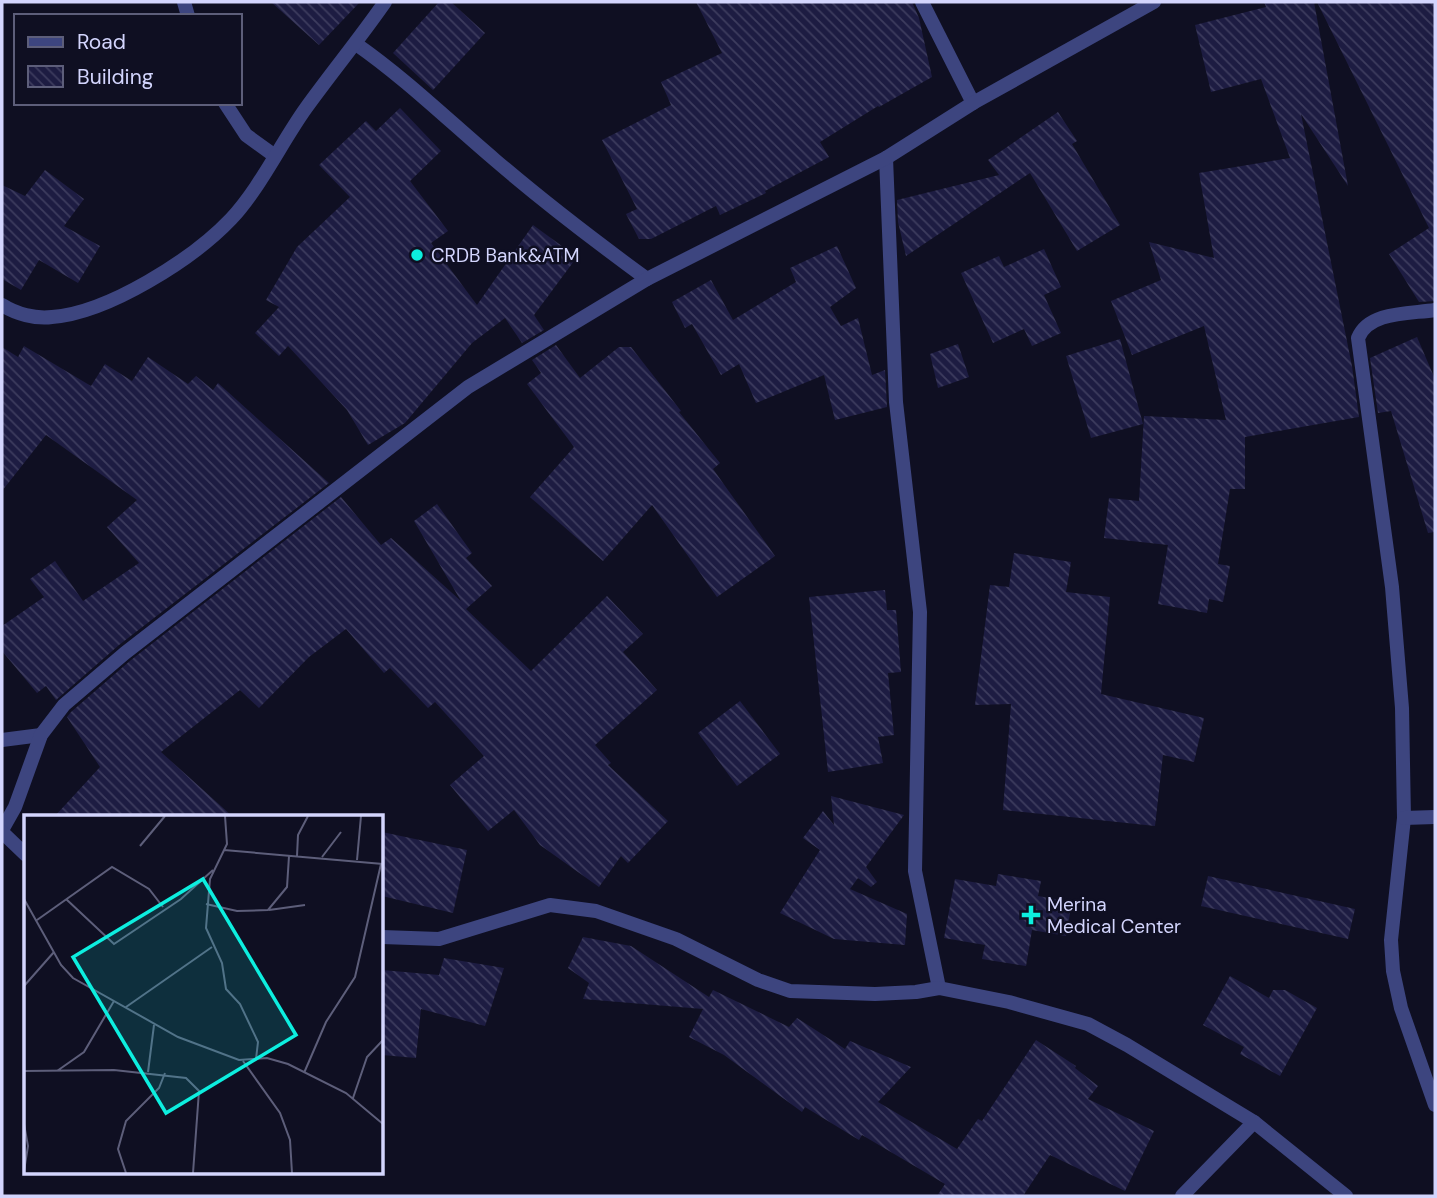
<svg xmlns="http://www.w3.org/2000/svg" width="1437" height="1198" font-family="'DM Sans',sans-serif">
	<defs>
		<pattern id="building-back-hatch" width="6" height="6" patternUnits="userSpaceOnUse" patternTransform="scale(1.75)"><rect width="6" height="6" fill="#1d1c42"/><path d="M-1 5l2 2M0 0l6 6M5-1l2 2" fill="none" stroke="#3d3c5e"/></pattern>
	</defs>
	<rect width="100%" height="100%" fill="#0f0f22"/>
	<g fill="url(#building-back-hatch)">
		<path d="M 271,2 L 360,2 L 319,45 Z"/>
		<path d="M 439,2 L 451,2 L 485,33 L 433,90 L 393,53 Z"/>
		<path d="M 696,2 L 912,2 L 919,18 L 932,77 L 879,107 L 878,106 L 820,142 L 829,157 L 765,191 L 766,193 L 720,215 L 716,206 L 651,239 L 639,239 L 626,214 L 637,209 L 602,140 L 671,105 L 661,82 L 722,53 Z"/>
		<path d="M 1264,2 L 1314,2 L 1348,186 L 1301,114 L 1352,366 L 1359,417 L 1245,437 L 1245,489 L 1230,489 L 1218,564 L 1230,566 L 1223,602 L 1209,599 L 1207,613 L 1158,604 L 1168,545 L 1104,538 L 1109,498 L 1139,501 L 1144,416 L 1226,420 L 1204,326 L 1132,355 L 1111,301 L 1161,280 L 1149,242 L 1214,258 L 1199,173 L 1290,158 L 1261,79 L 1211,92 L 1195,25 L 1266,7 Z"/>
		<path d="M 1317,2 L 1435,2 L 1435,301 L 1419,302 L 1389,254 L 1429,228 Z"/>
		<path d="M 400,108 L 441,151 L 410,181 L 448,231 L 431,243 L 477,305 L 533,225 L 577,257 L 534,315 L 544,330 L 522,343 L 505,318 L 472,343 L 405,423 L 368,445 L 347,410 L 288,346 L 279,356 L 255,333 L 279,307 L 266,300 L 297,247 L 350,197 L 319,165 L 366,121 L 376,131 Z"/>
		<path d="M 1058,112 L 1077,141 L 1072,144 L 1120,225 L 1077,251 L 1030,173 L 906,256 L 898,222 L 897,200 L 999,175 L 988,160 Z"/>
		<path d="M 45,170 L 84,199 L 64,226 L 100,246 L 78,283 L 39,260 L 21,290 L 2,279 L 2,185 L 25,196 Z"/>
		<path d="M 837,246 L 856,288 L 830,307 L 841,326 L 858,318 L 872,375 L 885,370 L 887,407 L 835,420 L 824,375 L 756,403 L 739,364 L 721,375 L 692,324 L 685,328 L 672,302 L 711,280 L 733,320 L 796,282 L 790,268 Z"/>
		<path d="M 1044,249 L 1061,287 L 1044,295 L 1061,333 L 1032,346 L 1024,329 L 993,343 L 961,273 L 999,256 L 1004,267 Z"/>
		<path d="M 1417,337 L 1435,379 L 1435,532 L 1428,533 L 1391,411 L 1378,413 L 1370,358 Z"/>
		<path d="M 1120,339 L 1143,424 L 1091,438 L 1066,356 Z"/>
		<path d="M 958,344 L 969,377 L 938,388 L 930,354 Z"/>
		<path d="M 556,345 L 580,378 L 619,347 L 631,347 L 681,411 L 679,412 L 720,463 L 713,469 L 775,556 L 717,597 L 652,505 L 603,561 L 530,497 L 574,447 L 527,384 L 541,373 L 532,360 Z"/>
		<path d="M 24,346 L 91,386 L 105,364 L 132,381 L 148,357 L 188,384 L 196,376 L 213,390 L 218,383 L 329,483 L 119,645 L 56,700 L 46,686 L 37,693 L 2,651 L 2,626 L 44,597 L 30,579 L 55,561 L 83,601 L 139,563 L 107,527 L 137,500 L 46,435 L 2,491 L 2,347 L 18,357 Z"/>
		<path d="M 341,497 L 381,545 L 391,538 L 461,601 L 414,521 L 437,504 L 472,553 L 466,558 L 492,586 L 466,609 L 531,671 L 607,596 L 643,634 L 623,652 L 657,690 L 595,745 L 611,763 L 608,765 L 668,821 L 628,863 L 621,856 L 599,887 L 540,845 L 514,810 L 488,831 L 450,785 L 484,756 L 435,702 L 428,708 L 390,668 L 384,673 L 346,629 L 309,657 L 259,708 L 240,690 L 161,752 L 232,816 L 55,816 L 100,767 L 67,717 L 71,712 L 131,660 Z"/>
		<path d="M 1014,553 L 1071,562 L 1066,592 L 1110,597 L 1101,694 L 1204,718 L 1194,762 L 1163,755 L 1155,826 L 1003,810 L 1011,704 L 975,705 L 990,585 L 1009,587 Z"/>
		<path d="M 885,590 L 887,610 L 896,610 L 901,672 L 888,673 L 894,735 L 878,737 L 883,763 L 828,772 L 809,597 Z"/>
		<path d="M 740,701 L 780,754 L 737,786 L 698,733 Z"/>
		<path d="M 831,796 L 904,815 L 866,867 L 877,882 L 871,887 L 858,878 L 850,889 L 907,914 L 905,945 L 834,939 L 780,913 L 820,850 L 803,838 L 823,811 L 834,825 Z"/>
		<path d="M 382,832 L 467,850 L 453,913 L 382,896 Z"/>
		<path d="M 998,874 L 1041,881 L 1038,896 L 1072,902 L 1066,936 L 1032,930 L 1026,966 L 982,959 L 985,945 L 944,938 L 955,879 L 996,886 Z"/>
		<path d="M 1208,876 L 1355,909 L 1348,939 L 1201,906 Z"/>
		<path d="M 583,937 L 631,946 L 709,997 L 713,990 L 789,1027 L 797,1018 L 845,1049 L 850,1041 L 911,1067 L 878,1102 L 957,1149 L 978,1119 L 982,1121 L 1036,1040 L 1076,1066 L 1075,1068 L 1098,1086 L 1088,1099 L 1154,1131 L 1125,1191 L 1050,1155 L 1023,1196 L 937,1196 L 945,1184 L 862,1135 L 859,1140 L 805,1107 L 802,1112 L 724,1055 L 689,1037 L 703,1009 L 583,999 L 589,983 L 568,968 Z"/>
		<path d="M 444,958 L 504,968 L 485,1026 L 421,1009 L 416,1058 L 382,1055 L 382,970 L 439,975 Z"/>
		<path d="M 1230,976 L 1269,998 L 1273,990 L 1285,990 L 1317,1008 L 1280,1076 L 1240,1054 L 1244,1047 L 1203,1025 Z"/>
	</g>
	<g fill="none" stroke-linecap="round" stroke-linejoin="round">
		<g stroke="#3d457f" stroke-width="14">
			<path d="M 184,2 L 188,16"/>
			<path d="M 922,2 L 973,103"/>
			<path d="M 356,44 C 406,79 449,121 495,160 C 544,202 595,241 647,279"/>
			<path d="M 225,103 L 246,135 L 275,156"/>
			<path d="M 886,158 L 896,402 L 920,612 L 915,871 L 939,988"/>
			<path d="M 2,305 C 16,314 35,319 52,317 C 108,313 193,259 231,219 C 260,188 281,143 306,108 C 332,72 360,38 385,2"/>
			<path d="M 1435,310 C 1410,314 1369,311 1358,338 L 1392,587 L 1402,708 L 1404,818 L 1391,940 L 1393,971 L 1401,1008 L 1435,1105"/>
			<path d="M 2,740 L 41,735"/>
			<path d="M 1404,818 L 1435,817"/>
			<path d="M 2,830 L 15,807 L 41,735 L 64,705 L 125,653 L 468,387 L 647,279 L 886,158 L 973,103 L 1154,2"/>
			<path d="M 2,832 L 26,855"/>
			<path d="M 382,937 L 439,939 L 550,905 L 596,911 L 676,939 L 758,980 L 790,991 L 875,994 L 916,992 L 939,988 L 1009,1002 L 1088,1024 L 1127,1045 L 1254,1122 L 1346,1196"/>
			<path d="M 1182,1196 L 1254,1122"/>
		</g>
	</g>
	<g fill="#0deedf" stroke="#0f0f22" stroke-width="2.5">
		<circle cx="417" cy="255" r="7"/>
		<path d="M1027.5 904.5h7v7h7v7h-7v7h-7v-7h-7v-7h7z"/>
	</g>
	<g text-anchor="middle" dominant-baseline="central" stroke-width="5" stroke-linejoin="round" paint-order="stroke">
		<g font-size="19" fill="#d3d5fd" stroke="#0f0f22" text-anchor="start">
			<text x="431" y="255">CRDB Bank&amp;ATM</text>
			<text x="1047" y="904">Merina<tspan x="1047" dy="22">Medical Center</tspan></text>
		</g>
	</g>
	<g transform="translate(24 815)">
		<rect width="359" height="359" fill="#0f0f22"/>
		<path fill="none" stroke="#5d5e7a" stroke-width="2" d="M 201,1 L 203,29 L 186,64 L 182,113 L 198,148 L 202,174 L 216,189 L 234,227 L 232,244M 116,31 L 141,1M 200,35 L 359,49M 273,41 L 274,20 L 284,1M 298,42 L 317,17M 333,45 L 337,1M 0,84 L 37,150 L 49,163 L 154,222 L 215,245 L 243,243 L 264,249 L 322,278 L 359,309M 42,84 L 90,129 L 157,84 L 189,55M 182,89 L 213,96 L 244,95 L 263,72 L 265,41M 245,95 L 281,90M 13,105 L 88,52 L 125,74 L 139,92M 0,171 L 30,137M 102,192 L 188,132M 219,246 L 256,298 L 266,325 L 268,358M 0,256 L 90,255 L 162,263 L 175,276 L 169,358M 33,256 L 60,237 L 90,186M 124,257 L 130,210M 280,258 L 302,207 L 331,162 L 357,49M 329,283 L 343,242 L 359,225M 0,309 L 4,331 L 0,356M 102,358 L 94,334 L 102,306 L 135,273 L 141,258"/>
		<path fill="#0deedf" fill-opacity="0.15" stroke="#0deedf" stroke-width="3.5" d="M 179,64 L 272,220 L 142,298 L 49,142 Z"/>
		<rect width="359" height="359" fill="none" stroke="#d3d5fd" stroke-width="3.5"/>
	</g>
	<rect width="1437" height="1198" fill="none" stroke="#d3d5fd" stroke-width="7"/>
	<rect x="14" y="14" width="228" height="91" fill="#0f0f22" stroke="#5d5e7a" stroke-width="2"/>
	<rect x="28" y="37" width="35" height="10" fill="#3d457f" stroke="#5d5e7a" stroke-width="2"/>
	<text x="77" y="49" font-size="21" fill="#d3d5fd">Road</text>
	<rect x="28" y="66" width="35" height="21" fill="url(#building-back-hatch)" stroke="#5d5e7a" stroke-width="2"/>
	<text x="77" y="84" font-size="21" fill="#d3d5fd">Building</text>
</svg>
